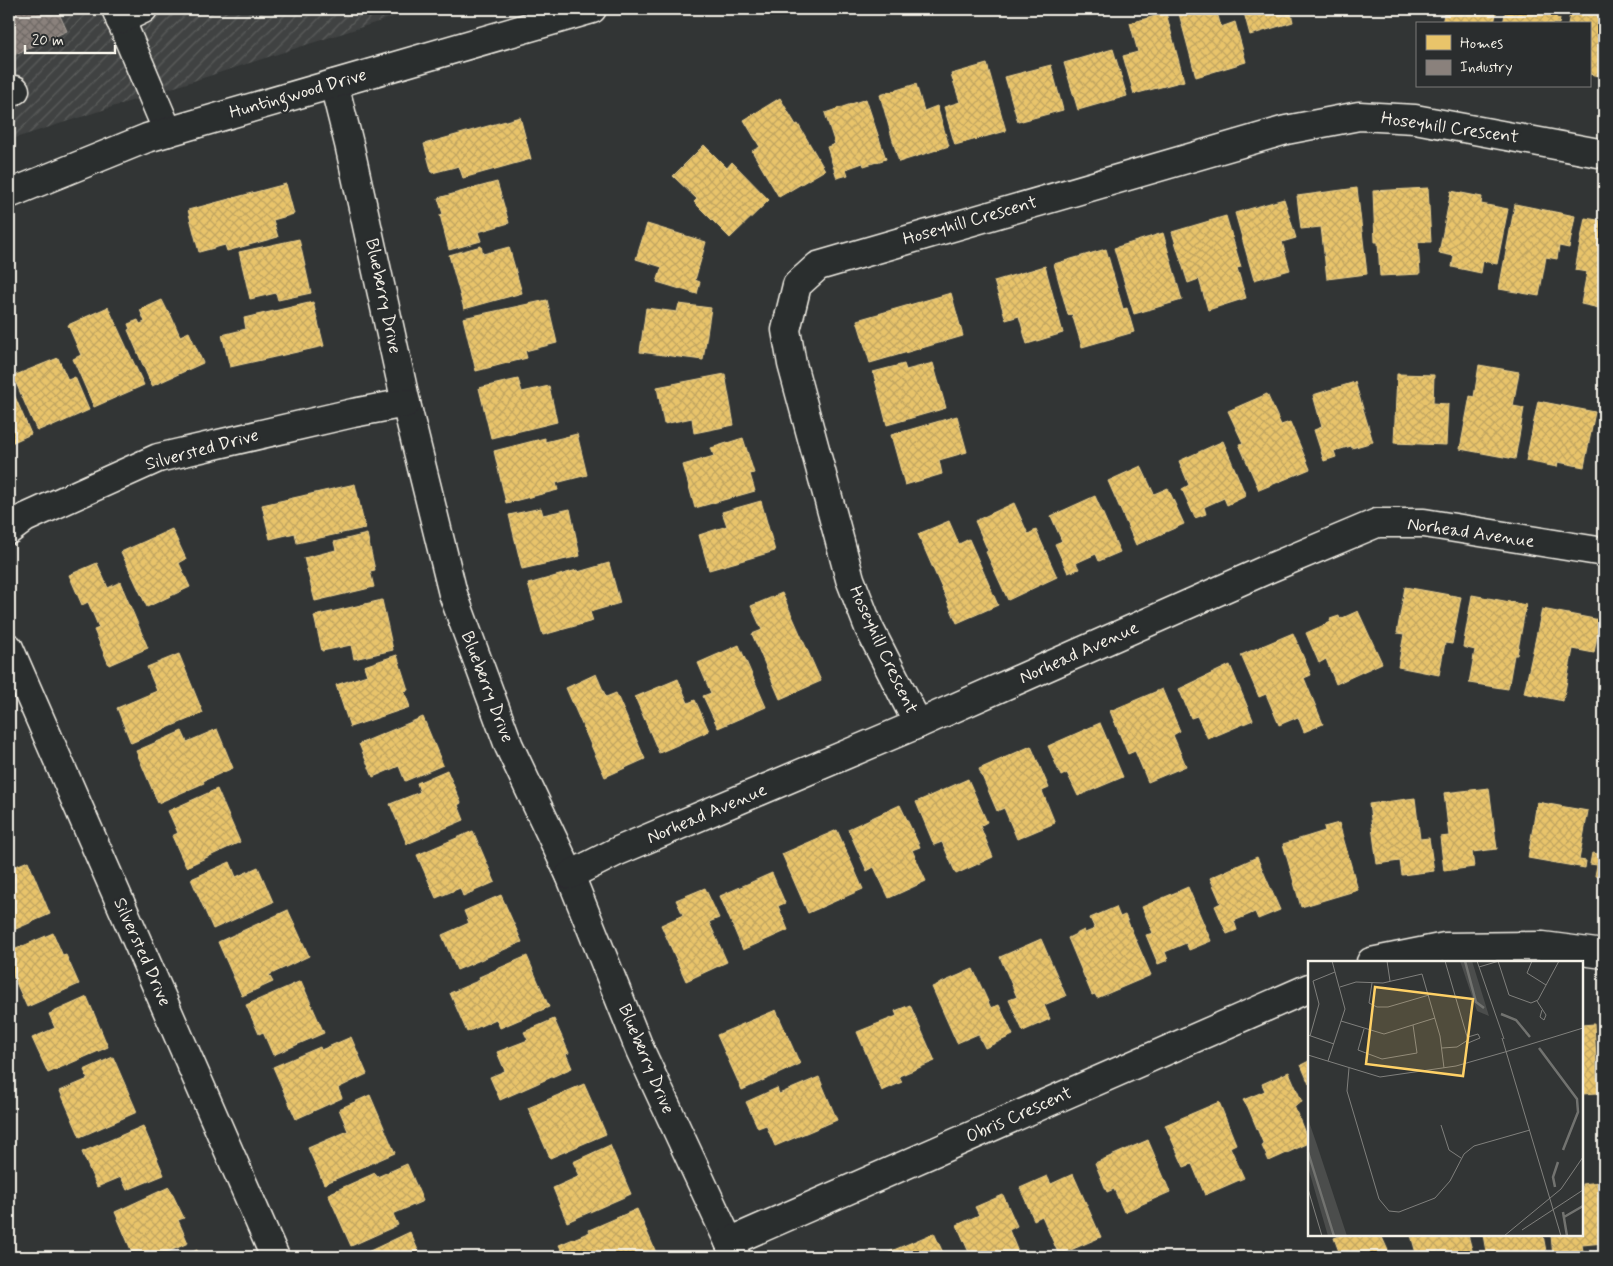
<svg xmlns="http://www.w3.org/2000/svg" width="1613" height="1266" font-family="Mynerve,sans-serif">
	<defs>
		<pattern id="industrial-furrows" width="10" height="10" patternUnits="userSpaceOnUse" patternTransform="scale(1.25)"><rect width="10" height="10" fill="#404242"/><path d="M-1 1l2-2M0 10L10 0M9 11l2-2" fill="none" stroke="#5c5e5d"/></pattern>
		<pattern id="homes-cross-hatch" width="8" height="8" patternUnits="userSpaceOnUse" patternTransform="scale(1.25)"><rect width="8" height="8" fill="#e9c46a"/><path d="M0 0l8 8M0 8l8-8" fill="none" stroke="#c1a561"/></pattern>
		<pattern id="industry-cross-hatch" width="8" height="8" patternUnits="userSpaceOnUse" patternTransform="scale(1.25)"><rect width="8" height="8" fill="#8a817c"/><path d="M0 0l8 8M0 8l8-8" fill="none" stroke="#706a66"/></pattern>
	</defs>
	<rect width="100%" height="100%" fill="#323535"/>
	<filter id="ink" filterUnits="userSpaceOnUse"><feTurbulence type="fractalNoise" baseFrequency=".02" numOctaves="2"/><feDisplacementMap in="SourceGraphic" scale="10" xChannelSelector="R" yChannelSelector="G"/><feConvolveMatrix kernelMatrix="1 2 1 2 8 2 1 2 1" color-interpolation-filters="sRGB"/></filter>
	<g filter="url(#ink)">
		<path fill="url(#industrial-furrows)" d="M 9,9 L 418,9 L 9,140 Z"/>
		<g fill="url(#homes-cross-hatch)" stroke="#ecd290">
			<path d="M 1183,9 L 1216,9 L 1221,27 L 1235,22 L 1246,62 L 1196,77 L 1178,10 Z"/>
			<path d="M 1243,9 L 1290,9 L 1293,22 L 1250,35 Z"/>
			<path d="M 1445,9 L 1497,9 L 1494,24 L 1442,24 Z"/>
			<path d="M 1506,9 L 1557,9 L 1556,18 L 1560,19 L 1559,24 L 1503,24 Z"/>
			<path d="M 1571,9 L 1604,9 L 1604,77 L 1589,74 L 1589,24 L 1568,24 Z"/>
			<path d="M 1166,13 L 1184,81 L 1134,94 L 1123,56 L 1138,52 L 1130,23 Z"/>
			<path d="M 1113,49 L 1127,96 L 1078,110 L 1064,63 Z"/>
			<path d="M 987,64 L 1006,131 L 955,145 L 944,107 L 960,102 L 951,74 Z"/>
			<path d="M 1051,65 L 1063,110 L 1018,122 L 1005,77 Z"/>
			<path d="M 916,84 L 924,111 L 937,106 L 949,146 L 899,162 L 880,95 Z"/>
			<path d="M 780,98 L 796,125 L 798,124 L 825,170 L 779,197 L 752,151 L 760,147 L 744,120 Z"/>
			<path d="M 866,99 L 886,159 L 864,166 L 863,163 L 846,169 L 848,175 L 837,178 L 827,147 L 835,144 L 825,113 Z"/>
			<path d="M 520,117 L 531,159 L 463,178 L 459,166 L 432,173 L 424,144 Z"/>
			<path d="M 704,145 L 727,168 L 732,162 L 769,200 L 730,238 L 694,202 L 697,199 L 673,176 Z"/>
			<path d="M 497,182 L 509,223 L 478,232 L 481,241 L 449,250 L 440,215 L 443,214 L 438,198 Z"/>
			<path d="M 286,184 L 294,214 L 273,220 L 278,237 L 227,251 L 225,245 L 199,252 L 188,210 Z"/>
			<path d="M 1357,188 L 1367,274 L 1327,279 L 1321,227 L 1301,229 L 1297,196 Z"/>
			<path d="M 1428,188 L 1431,242 L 1418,242 L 1420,274 L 1380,276 L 1378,242 L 1375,242 L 1373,191 Z"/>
			<path d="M 1451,191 L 1482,197 L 1481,204 L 1508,209 L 1497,264 L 1483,261 L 1481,273 L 1452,267 L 1454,256 L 1439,253 Z"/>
			<path d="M 1284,199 L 1296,238 L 1282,242 L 1290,270 L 1254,280 L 1235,213 Z"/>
			<path d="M 1515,204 L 1575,216 L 1569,248 L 1559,246 L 1557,259 L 1546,257 L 1539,296 L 1499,289 Z"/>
			<path d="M 1226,216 L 1241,267 L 1237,268 L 1246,298 L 1208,310 L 1199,279 L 1188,283 L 1172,232 Z"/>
			<path d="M 1585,218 L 1604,221 L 1604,309 L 1581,304 L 1587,272 L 1575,270 Z"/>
			<path d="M 647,224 L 706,242 L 695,280 L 700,282 L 697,294 L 657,282 L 662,267 L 636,259 Z"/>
			<path d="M 1163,233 L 1182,300 L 1134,314 L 1114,248 Z"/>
			<path d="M 299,239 L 311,293 L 278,300 L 276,293 L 250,299 L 239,252 Z"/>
			<path d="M 481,246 L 483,254 L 509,247 L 522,293 L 464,309 L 449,255 Z"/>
			<path d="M 1106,249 L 1123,309 L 1127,308 L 1134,332 L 1082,347 L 1072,314 L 1068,315 L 1054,264 Z"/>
			<path d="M 1045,266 L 1063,333 L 1027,344 L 1019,316 L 1006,320 L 994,281 Z"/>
			<path d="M 951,293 L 963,336 L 870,363 L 857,320 Z"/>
			<path d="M 162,300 L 168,312 L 169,311 L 180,336 L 189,332 L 203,363 L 152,386 L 128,330 L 130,329 L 128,324 L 138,320 L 140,324 L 145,322 L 140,310 Z"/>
			<path d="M 547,300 L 557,343 L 525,351 L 527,358 L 476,371 L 463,318 Z"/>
			<path d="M 313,302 L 324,346 L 230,367 L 222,335 L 246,329 L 244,318 Z"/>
			<path d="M 679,304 L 711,308 L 703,360 L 640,352 L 646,308 L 677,312 Z"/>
			<path d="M 108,307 L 144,385 L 94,407 L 73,359 L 81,355 L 68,325 Z"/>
			<path d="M 58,358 L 68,380 L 75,377 L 89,410 L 51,427 L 51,425 L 37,431 L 13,376 Z"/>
			<path d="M 933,363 L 946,408 L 887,425 L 873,372 L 904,364 L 906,370 Z"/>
			<path d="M 1479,365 L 1519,372 L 1513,406 L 1524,408 L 1515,459 L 1460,449 L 1470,396 L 1474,397 Z"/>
			<path d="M 725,374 L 734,425 L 694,433 L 692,418 L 664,424 L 657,387 Z"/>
			<path d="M 1397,374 L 1434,375 L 1433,403 L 1448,404 L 1446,445 L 1394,443 Z"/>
			<path d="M 518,379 L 522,392 L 549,386 L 557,422 L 491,438 L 479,388 Z"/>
			<path d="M 1355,382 L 1373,442 L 1352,448 L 1351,446 L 1334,451 L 1336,457 L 1324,461 L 1314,430 L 1322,427 L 1313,395 Z"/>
			<path d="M 9,385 L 10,385 L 31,434 L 9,444 Z"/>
			<path d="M 1267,394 L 1281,425 L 1290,422 L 1310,469 L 1259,490 L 1239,444 L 1243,443 L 1228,411 Z"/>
			<path d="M 1538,401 L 1595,412 L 1584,467 L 1558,462 L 1557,467 L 1526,461 Z"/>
			<path d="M 957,416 L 967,452 L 939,460 L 942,474 L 905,485 L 891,435 Z"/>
			<path d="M 577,434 L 587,475 L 556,483 L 558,490 L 506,503 L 494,451 L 545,438 L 545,442 Z"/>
			<path d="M 743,438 L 754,473 L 750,474 L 755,491 L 695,508 L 683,465 L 714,456 L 711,448 Z"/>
			<path d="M 1223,441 L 1246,496 L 1227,505 L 1224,498 L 1204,507 L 1206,514 L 1195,518 L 1182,489 L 1189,485 L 1179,461 Z"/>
			<path d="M 1141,466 L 1154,494 L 1168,488 L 1184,524 L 1136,545 L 1108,481 Z"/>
			<path d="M 355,484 L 365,528 L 297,543 L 295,533 L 270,539 L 262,505 Z"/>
			<path d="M 1095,496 L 1120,552 L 1099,561 L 1096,554 L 1076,563 L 1079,569 L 1068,573 L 1055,544 L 1062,541 L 1051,516 Z"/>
			<path d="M 761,501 L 775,551 L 709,570 L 699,535 L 727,526 L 722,512 Z"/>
			<path d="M 1014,503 L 1028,534 L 1036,530 L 1057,577 L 1008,600 L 986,552 L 988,551 L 975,521 Z"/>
			<path d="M 541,508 L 543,515 L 570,509 L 580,556 L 522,569 L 509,515 Z"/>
			<path d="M 949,521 L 959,544 L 969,539 L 998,605 L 957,623 L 918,534 Z"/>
			<path d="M 172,529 L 186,559 L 179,563 L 190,587 L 147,607 L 121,552 Z"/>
			<path d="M 367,534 L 375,570 L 370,571 L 374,587 L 315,601 L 304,558 L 336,550 L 334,542 Z"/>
			<path d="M 97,563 L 108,588 L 120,582 L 148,648 L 109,665 L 94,630 L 99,628 L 88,602 L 82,605 L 69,575 Z"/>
			<path d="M 609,563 L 620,603 L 590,612 L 593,621 L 543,635 L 528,584 L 577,570 L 578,572 Z"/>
			<path d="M 1405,587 L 1461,597 L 1452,644 L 1445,643 L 1439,675 L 1398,667 L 1404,634 L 1397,633 Z"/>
			<path d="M 782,593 L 821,681 L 780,699 L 752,634 L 762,630 L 751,606 Z"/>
			<path d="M 1472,595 L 1526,605 L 1517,655 L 1514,655 L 1508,689 L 1469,683 L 1475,650 L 1463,647 Z"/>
			<path d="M 382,600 L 393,650 L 354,659 L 351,645 L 322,651 L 314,616 Z"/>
			<path d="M 1542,609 L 1600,620 L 1594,653 L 1573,649 L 1563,701 L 1524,693 Z"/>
			<path d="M 1358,611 L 1382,663 L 1336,684 L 1326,659 L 1319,663 L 1306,633 L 1331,622 L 1330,619 L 1339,616 L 1340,619 Z"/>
			<path d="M 1293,633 L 1311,675 L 1304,678 L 1323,724 L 1304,732 L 1298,717 L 1279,725 L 1266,694 L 1259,697 L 1241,655 Z"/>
			<path d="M 739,645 L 766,707 L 718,728 L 703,696 L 711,693 L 698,663 Z"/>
			<path d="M 179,654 L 203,713 L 131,743 L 117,708 L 157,691 L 147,667 Z"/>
			<path d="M 397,655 L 408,690 L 404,691 L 410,707 L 350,727 L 336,685 L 367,675 L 364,666 Z"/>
			<path d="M 1604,655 L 1604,684 L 1599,683 Z"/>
			<path d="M 1230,665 L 1253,720 L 1208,739 L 1197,716 L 1191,718 L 1179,689 Z"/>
			<path d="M 596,674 L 606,697 L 616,693 L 645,759 L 605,777 L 566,688 Z"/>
			<path d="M 678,679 L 688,703 L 695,700 L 709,731 L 659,753 L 635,697 Z"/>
			<path d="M 1162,689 L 1180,731 L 1173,735 L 1186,766 L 1148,782 L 1135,751 L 1128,754 L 1110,711 Z"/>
			<path d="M 423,717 L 443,765 L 405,781 L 399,766 L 373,777 L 359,744 Z"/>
			<path d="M 1100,723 L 1123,777 L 1078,796 L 1067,773 L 1061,776 L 1048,746 Z"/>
			<path d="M 217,729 L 233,768 L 203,781 L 204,783 L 158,803 L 136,751 L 182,731 L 187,742 Z"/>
			<path d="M 1031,746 L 1049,788 L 1042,791 L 1055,823 L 1017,839 L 1004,808 L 997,811 L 979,769 Z"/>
			<path d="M 447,770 L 461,803 L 458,805 L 464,820 L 407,844 L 390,804 L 420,792 L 417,783 Z"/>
			<path d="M 968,779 L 987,822 L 980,826 L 993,857 L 956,874 L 942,842 L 934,845 L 916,802 Z"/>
			<path d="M 1489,788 L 1497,849 L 1472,852 L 1474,867 L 1444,871 L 1440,837 L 1449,836 L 1444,793 Z"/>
			<path d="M 217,789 L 240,842 L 186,867 L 172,836 L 178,833 L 168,811 Z"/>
			<path d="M 1415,798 L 1420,839 L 1429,838 L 1434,871 L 1402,875 L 1400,861 L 1377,864 L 1369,804 Z"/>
			<path d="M 1537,802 L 1588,811 L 1579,860 L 1586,861 L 1585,868 L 1528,858 Z"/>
			<path d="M 900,805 L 920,847 L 912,850 L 926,881 L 889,898 L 874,867 L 867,871 L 848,829 Z"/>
			<path d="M 1339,823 L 1358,890 L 1301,907 L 1283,844 L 1325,831 L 1324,827 Z"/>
			<path d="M 837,830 L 863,889 L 808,913 L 782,854 Z"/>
			<path d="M 473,831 L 495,882 L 463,896 L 460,888 L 436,898 L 417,855 Z"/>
			<path d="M 1600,844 L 1604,844 L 1604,877 L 1595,876 L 1597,865 L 1590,864 L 1592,853 L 1599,854 Z"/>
			<path d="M 1257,857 L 1280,910 L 1258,919 L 1255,912 L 1234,921 L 1237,930 L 1227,934 L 1215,906 L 1221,903 L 1210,878 Z"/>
			<path d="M 28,861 L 50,914 L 9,932 L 9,869 Z"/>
			<path d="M 230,862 L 236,877 L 258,867 L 273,902 L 213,929 L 191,879 Z"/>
			<path d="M 772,873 L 785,903 L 778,906 L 788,930 L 743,950 L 720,896 Z"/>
			<path d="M 1188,887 L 1211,941 L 1189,950 L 1186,943 L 1165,952 L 1168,960 L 1158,964 L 1146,935 L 1153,933 L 1142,907 Z"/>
			<path d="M 705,888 L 719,918 L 709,922 L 727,962 L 686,981 L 661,925 L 683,915 L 676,900 Z"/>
			<path d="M 501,895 L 522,942 L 457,970 L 442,935 L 469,923 L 464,911 Z"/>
			<path d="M 1116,907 L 1120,917 L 1125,915 L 1151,975 L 1097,998 L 1095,994 L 1092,995 L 1068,938 L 1084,930 L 1085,933 L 1095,929 L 1090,918 Z"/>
			<path d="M 288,910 L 309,956 L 269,975 L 273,982 L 242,996 L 218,942 Z"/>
			<path d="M 53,933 L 63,956 L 66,955 L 79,984 L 27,1007 L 9,967 L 9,952 Z"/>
			<path d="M 1041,939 L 1066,996 L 1044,1005 L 1050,1019 L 1023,1031 L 1009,1000 L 1017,997 L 1000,957 Z"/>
			<path d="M 527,956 L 549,1007 L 500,1028 L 496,1019 L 467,1032 L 450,993 L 480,980 L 479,977 Z"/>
			<path d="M 973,969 L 991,1008 L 999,1005 L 1013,1035 L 985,1048 L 978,1034 L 957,1043 L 932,987 Z"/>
			<path d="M 301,981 L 324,1033 L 273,1055 L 263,1032 L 259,1034 L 246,1005 Z"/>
			<path d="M 87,997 L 108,1047 L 48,1073 L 32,1038 L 55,1028 L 49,1014 Z"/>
			<path d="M 910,1005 L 935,1061 L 899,1076 L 902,1082 L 882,1091 L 857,1032 L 897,1016 L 895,1011 Z"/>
			<path d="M 776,1010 L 800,1064 L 742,1090 L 717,1035 Z"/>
			<path d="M 554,1019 L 569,1053 L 566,1054 L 572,1068 L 500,1100 L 490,1077 L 505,1071 L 497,1052 L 528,1040 L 524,1032 Z"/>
			<path d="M 1594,1024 L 1598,1093 L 1582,1094 L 1582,1025 Z"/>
			<path d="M 351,1037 L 367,1074 L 338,1088 L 342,1098 L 296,1119 L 273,1067 L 320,1047 L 321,1050 Z"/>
			<path d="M 113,1057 L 137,1112 L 80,1137 L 60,1091 L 88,1079 L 84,1070 Z"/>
			<path d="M 1309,1061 L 1309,1084 L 1301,1065 Z"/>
			<path d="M 1289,1072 L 1302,1102 L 1294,1106 L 1309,1143 L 1269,1161 L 1262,1146 L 1264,1145 L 1247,1105 L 1246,1105 L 1243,1100 L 1265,1091 L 1262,1084 Z"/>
			<path d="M 819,1077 L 837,1120 L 775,1146 L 766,1125 L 758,1128 L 746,1102 L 777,1088 L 779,1094 Z"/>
			<path d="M 584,1084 L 606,1134 L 550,1158 L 528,1108 Z"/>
			<path d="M 370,1095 L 395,1153 L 324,1184 L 308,1148 L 348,1131 L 339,1109 Z"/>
			<path d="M 1219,1102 L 1236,1144 L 1230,1147 L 1244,1178 L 1205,1195 L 1192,1164 L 1184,1167 L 1165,1125 Z"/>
			<path d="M 143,1126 L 164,1175 L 127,1190 L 121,1177 L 97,1187 L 82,1152 Z"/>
			<path d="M 1148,1140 L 1170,1192 L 1124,1212 L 1114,1189 L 1107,1192 L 1095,1163 Z"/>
			<path d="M 610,1145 L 631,1194 L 567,1222 L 553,1188 L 580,1176 L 573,1162 Z"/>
			<path d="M 407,1164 L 423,1201 L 393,1214 L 398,1225 L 351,1246 L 328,1194 L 375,1173 L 377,1177 Z"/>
			<path d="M 1073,1174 L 1101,1237 L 1059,1255 L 1042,1216 L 1034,1220 L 1020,1188 L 1047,1176 L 1051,1184 Z"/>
			<path d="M 1600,1182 L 1604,1224 L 1604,1243 L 1582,1245 L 1584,1257 L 1553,1257 L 1551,1235 L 1582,1235 L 1582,1184 Z"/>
			<path d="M 169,1187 L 184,1218 L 178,1220 L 188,1243 L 157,1257 L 134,1257 L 115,1212 Z"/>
			<path d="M 1003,1195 L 1017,1226 L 1009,1230 L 1020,1257 L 971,1257 L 957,1225 L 979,1215 L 975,1207 Z"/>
			<path d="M 637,1209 L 658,1257 L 565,1257 L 559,1245 L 590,1232 L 589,1230 Z"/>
			<path d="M 410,1232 L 421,1257 L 357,1257 Z"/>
			<path d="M 934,1233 L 945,1257 L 883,1257 L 882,1255 Z"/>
			<path d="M 1342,1235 L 1381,1235 L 1391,1257 L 1341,1257 L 1334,1238 Z"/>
			<path d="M 1411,1235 L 1458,1235 L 1459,1237 L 1468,1235 L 1474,1257 L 1417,1257 Z"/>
			<path d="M 1483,1235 L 1543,1235 L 1547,1257 L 1487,1257 Z"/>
			<path d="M 197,1250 L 200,1257 L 181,1257 Z"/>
		</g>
		<path fill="url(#industry-cross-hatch)" stroke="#aaa39c" d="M 9,9 L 57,9 L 67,31 L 9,57 Z"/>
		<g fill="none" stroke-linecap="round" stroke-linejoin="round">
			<defs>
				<g id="minor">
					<path d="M 116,9 L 168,132"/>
					<path d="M 120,20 L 143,9"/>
					<path d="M 334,84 L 349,144 L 406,403 L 453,594 L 509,746 L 570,875 L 640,1050 L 736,1257"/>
					<path d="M 9,93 L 15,90"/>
					<path d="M 9,194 L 147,138 L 592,9"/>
					<path d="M 9,530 L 25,518 L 158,458 L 353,413 L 406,403"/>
					<path d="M 9,648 L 275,1257"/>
					<path d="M 918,724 L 869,628 L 850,579 L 792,364 L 786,330 L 797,285 L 818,266 L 1286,130 L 1359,116 L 1415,119 L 1604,154"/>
					<path d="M 570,875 L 618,851 L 918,724 L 1270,568 L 1377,523 L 1424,523 L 1604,552"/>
					<path d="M 1371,962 L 1445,947 L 1543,946 L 1604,954"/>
					<path d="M 729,1242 L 1309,988"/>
				</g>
			</defs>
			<use href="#minor" stroke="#f4f1e8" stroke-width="31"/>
			<use href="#minor" stroke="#2a2d2e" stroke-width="28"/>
		</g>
	</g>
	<g text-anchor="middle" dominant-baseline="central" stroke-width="5" stroke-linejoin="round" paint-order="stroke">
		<g font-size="18" fill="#f4f1e8" stroke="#2a2d2e">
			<text transform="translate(298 94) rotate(-16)">Huntingwood Drive</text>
			<text transform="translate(1450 128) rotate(8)">Hoseyhill Crescent</text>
			<text transform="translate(970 221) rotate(-16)">Hoseyhill Crescent</text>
			<text transform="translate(383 296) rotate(78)">Blueberry Drive</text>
			<text transform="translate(202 450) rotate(-15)">Silversted Drive</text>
			<text transform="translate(1471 533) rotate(8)">Norhead Avenue</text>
			<text transform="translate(883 650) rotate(65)">Hoseyhill Crescent</text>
			<text transform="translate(1079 653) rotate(-24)">Norhead Avenue</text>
			<text transform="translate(487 687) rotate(69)">Blueberry Drive</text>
			<text transform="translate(707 814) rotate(-23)">Norhead Avenue</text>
			<text transform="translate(142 952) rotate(66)">Silversted Drive</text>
			<text transform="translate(646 1059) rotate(67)">Blueberry Drive</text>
			<text transform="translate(1019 1115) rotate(-24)">Obris Crescent</text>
		</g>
	</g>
	<g transform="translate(1308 961)">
		<rect width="275" height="275" fill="#323535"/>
		<path d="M 0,158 L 8,181 L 39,275 L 20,275 L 0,206 Z" fill="#4b4d4c"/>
		<path d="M 152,0 L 164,0 L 181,55 L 169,50 Z" fill="#4b4d4c"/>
		<path fill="none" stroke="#727370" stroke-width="2.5" d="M 157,0 L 168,41 L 176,47M 193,53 L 208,59 L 222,76M 231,87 L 269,138 L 270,151 L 255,189M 0,191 L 26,275M 247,226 L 245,216 L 250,201M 255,251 L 259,275M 256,256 L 275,245"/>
		<path fill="none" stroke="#80807d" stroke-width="1" d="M 79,0 L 82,20M 169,0 L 196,78M 190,0 L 201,34 L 223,42 L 230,39 L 251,0M 224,0 L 219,12 L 238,24M 171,6 L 191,0M 64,22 L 61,42 L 69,46 L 80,46 L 121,34M 32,26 L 48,21 L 75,22 L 114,13 L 132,75 L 136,107M 229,40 L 238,54 L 236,59 L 232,56 L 234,49M 33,60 L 76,73 L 127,57M 56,68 L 50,89 L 74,98 L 109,92 L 105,64M 0,74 L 26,83M 2,75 L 11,43 L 5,20 L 27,11M 160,76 L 170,73 L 172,77 L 160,82M 194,77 L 253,275M 134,87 L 149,86 L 160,79 L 137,0M 197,91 L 275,67M 0,94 L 72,116 L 148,105 L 197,91M 20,100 L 37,48 L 24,0M 41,107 L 39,130 L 71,238 L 81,250 L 91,251 L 127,237 L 142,220 L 156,193 L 166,185 L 222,169M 133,164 L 141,189 L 153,197M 0,228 L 14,275M 214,269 L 275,229M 196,275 L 253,228 L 275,196"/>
		<path fill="#ffd166" fill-opacity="0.15" stroke="#ffd166" stroke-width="2.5" d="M 67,26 L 165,38 L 155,115 L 58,103 Z"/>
		<rect width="275" height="275" fill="none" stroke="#f4f1e8" stroke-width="2.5"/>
	</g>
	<rect width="1613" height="1266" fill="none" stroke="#2a2d2e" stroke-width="30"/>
	<rect x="15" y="15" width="1583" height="1236" fill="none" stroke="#f4f1e8" stroke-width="2" filter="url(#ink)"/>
	<rect x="1416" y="22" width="175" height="65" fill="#2a2d2e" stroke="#7b7b78"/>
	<rect x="1426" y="35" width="25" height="15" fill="#e9c46a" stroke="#7b7b78"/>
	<text x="1460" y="48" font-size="15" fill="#f4f1e8">Homes</text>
	<rect x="1426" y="60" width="25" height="15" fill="#8a817c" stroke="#7b7b78"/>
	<text x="1460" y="72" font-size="15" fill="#f4f1e8">Industry</text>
	<path d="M25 45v8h90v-8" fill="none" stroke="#f4f1e8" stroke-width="2.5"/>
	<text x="32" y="45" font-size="15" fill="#f4f1e8" stroke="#2a2d2e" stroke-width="4" paint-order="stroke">20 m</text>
</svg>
